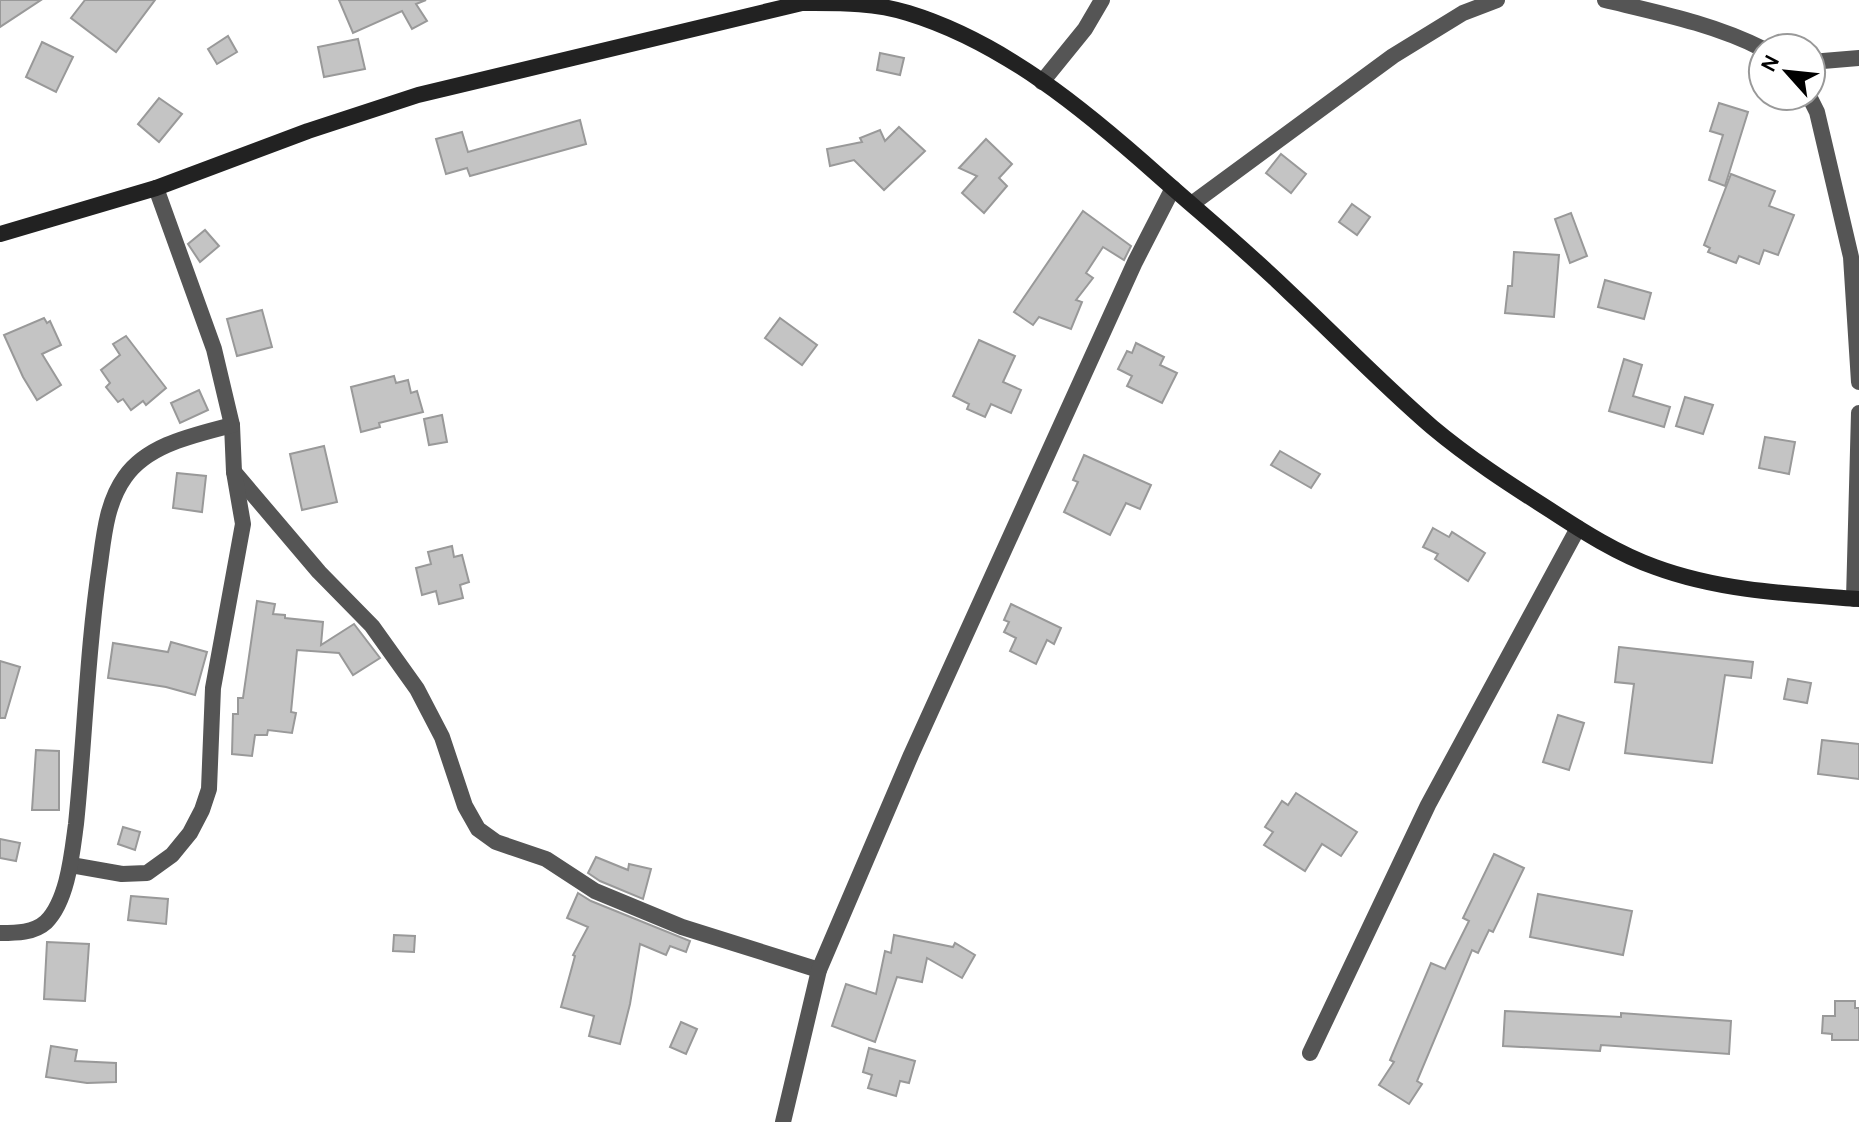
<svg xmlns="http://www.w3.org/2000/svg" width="1859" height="1122" font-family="Karla,sans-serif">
	<rect width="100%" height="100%" fill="#fff"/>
	<g fill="#c4c4c4" stroke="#999" stroke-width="2">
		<path d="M 0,0 L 41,0 L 0,27 Z"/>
		<path d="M 85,0 L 155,0 L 116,52 L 71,18 Z"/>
		<path d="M 339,0 L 426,0 L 416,4 L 427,21 L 412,29 L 402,11 L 353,33 Z"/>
		<path d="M 228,36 L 237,52 L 217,64 L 208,49 Z"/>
		<path d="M 358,39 L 365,69 L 324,77 L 318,47 Z"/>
		<path d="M 42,42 L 73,57 L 56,92 L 26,77 Z"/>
		<path d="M 880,53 L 904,58 L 900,75 L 877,70 Z"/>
		<path d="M 159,98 L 182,114 L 159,142 L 138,124 Z"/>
		<path d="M 1719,103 L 1748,112 L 1725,186 L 1709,180 L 1723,135 L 1710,131 Z"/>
		<path d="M 580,120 L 586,144 L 470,176 L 467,168 L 446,174 L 436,139 L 462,132 L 468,152 Z"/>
		<path d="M 899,127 L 925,151 L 884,190 L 854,160 L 830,166 L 827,149 L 862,142 L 860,138 L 880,130 L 885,141 Z"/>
		<path d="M 986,139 L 1012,164 L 999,178 L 1007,186 L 984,213 L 962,193 L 977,176 L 959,168 Z"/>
		<path d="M 1281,154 L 1306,174 L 1291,193 L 1266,173 Z"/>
		<path d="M 1731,174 L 1775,191 L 1769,206 L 1794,215 L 1778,255 L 1764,250 L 1759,264 L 1739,256 L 1736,263 L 1708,252 L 1710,248 L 1704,245 Z"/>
		<path d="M 1352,204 L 1370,217 L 1357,235 L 1339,222 Z"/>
		<path d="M 1083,211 L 1131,246 L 1124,260 L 1103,247 L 1086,273 L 1093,278 L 1076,300 L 1082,302 L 1071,329 L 1039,317 L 1033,325 L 1014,312 Z"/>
		<path d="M 1571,213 L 1587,256 L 1570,263 L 1555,219 Z"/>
		<path d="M 205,230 L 219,246 L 200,262 L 188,244 Z"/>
		<path d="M 1514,252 L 1559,255 L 1554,317 L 1505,313 L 1508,286 L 1512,286 Z"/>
		<path d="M 1605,280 L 1651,293 L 1644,319 L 1598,307 Z"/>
		<path d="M 262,310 L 272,347 L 237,356 L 227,319 Z"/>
		<path d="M 44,318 L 47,323 L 50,321 L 61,345 L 42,354 L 61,385 L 37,400 L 23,377 L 4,335 Z"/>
		<path d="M 780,318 L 817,345 L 802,365 L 765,338 Z"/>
		<path d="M 126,336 L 166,388 L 146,405 L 143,401 L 131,410 L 123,399 L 118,402 L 106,387 L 110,383 L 101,370 L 120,355 L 113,344 Z"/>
		<path d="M 979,340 L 1015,356 L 1003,382 L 1021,390 L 1011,413 L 991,404 L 985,417 L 967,409 L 969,404 L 953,396 Z"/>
		<path d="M 1136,343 L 1164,357 L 1160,365 L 1177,373 L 1162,403 L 1127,386 L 1132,376 L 1118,369 L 1127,351 L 1132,353 Z"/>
		<path d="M 1624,359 L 1642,365 L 1633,396 L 1670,407 L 1664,427 L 1609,411 Z"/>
		<path d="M 394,376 L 396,383 L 408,380 L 411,393 L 417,391 L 423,412 L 379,423 L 380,427 L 361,432 L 351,387 Z"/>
		<path d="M 199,390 L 208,410 L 180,423 L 171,403 Z"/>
		<path d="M 1685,397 L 1713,405 L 1703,434 L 1676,426 Z"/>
		<path d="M 442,415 L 447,442 L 429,445 L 424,419 Z"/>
		<path d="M 1765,437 L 1795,442 L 1789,474 L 1759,468 Z"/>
		<path d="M 324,446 L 337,502 L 302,510 L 290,454 Z"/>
		<path d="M 1280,451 L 1320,474 L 1311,488 L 1271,465 Z"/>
		<path d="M 1084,455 L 1151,485 L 1140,509 L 1126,503 L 1110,535 L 1064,512 L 1078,482 L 1073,480 Z"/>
		<path d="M 177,473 L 206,476 L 202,512 L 173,508 Z"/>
		<path d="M 1433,528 L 1449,537 L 1452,532 L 1485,553 L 1468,581 L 1435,559 L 1438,554 L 1423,547 Z"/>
		<path d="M 452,546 L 454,557 L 462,555 L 469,582 L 460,585 L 463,598 L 439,604 L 436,591 L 422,595 L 416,568 L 431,564 L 428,552 Z"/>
		<path d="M 257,601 L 275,604 L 273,614 L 285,615 L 285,618 L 323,622 L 321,645 L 354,624 L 380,658 L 353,675 L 339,653 L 297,650 L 291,712 L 296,713 L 292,733 L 268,730 L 267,735 L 255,735 L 252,756 L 232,754 L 233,714 L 238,714 L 238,698 L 243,698 Z"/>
		<path d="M 1011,604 L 1061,628 L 1054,644 L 1047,640 L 1036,664 L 1010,651 L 1016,638 L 1004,632 L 1009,622 L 1004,620 Z"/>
		<path d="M 171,642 L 207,652 L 195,695 L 166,687 L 108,678 L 113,643 L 168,652 Z"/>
		<path d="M 1619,647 L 1753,662 L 1751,678 L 1725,675 L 1712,763 L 1625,753 L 1634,684 L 1615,682 Z"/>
		<path d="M 0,661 L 20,667 L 5,718 L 0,718 Z"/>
		<path d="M 1788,679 L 1811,683 L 1807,703 L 1784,699 Z"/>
		<path d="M 1558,715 L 1584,723 L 1569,770 L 1543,762 Z"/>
		<path d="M 1822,740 L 1859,744 L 1859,779 L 1818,774 Z"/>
		<path d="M 36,750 L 59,751 L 59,810 L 32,810 Z"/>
		<path d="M 1296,793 L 1357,832 L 1341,856 L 1322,844 L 1305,871 L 1264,845 L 1273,832 L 1265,827 L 1282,801 L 1288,805 Z"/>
		<path d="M 123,827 L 140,832 L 135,850 L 118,844 Z"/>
		<path d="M 0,839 L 20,843 L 16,861 L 0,858 Z"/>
		<path d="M 1494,854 L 1524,868 L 1493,932 L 1489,930 L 1478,953 L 1472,950 L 1417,1081 L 1422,1084 L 1409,1104 L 1379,1085 L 1394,1062 L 1390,1060 L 1431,963 L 1445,969 L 1469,921 L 1463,918 Z"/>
		<path d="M 596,857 L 628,870 L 629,864 L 651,869 L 643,899 L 600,881 L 588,873 Z"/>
		<path d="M 578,893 L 591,901 L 690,941 L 686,952 L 670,946 L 666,955 L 640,944 L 630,1004 L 620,1044 L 589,1036 L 594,1016 L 561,1007 L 575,956 L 573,955 L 588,927 L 567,918 Z"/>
		<path d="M 1538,894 L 1632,911 L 1623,955 L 1530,937 Z"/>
		<path d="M 131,896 L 168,899 L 166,924 L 128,920 Z"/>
		<path d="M 394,935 L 415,936 L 414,952 L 393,951 Z"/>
		<path d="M 894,935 L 953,947 L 955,943 L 975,955 L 962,978 L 927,958 L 922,982 L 897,977 L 875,1042 L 832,1026 L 846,984 L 876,994 L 885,951 L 891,953 Z"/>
		<path d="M 47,942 L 89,944 L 85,1001 L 44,999 Z"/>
		<path d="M 1835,1001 L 1855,1001 L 1855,1008 L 1859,1008 L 1859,1040 L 1832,1040 L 1832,1034 L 1822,1033 L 1823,1016 L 1835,1016 Z"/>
		<path d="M 1505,1011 L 1621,1017 L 1621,1013 L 1731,1021 L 1729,1054 L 1601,1045 L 1600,1051 L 1503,1046 Z"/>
		<path d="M 681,1022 L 697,1029 L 686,1054 L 670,1047 Z"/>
		<path d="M 51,1046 L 77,1050 L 75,1061 L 116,1063 L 116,1082 L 87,1083 L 46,1077 Z"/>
		<path d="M 869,1048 L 915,1061 L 909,1083 L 900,1081 L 896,1096 L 868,1088 L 872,1075 L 863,1072 Z"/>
	</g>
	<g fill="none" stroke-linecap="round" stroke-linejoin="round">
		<g stroke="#555" stroke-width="16">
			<path d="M 1605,0 C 1659,13 1714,24 1763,49"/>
			<path d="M 1811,62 L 1859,58"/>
			<path d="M 1042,82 L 1085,29 L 1102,0"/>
			<path d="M 1809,96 L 1817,112 L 1851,257 L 1859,382"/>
			<path d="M 1193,203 L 1393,56 L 1463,13 L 1497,0"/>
			<path d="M 234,472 L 319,572 L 372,626 L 417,689 L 442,737 L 465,806 L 478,829 L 496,842 L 546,859 L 595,891 L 682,927 L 819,970"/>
			<path d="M 1854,599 L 1859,413"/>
			<path d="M 71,865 L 122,874 L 147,873 L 172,855 L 190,833 L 202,810 L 209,789 L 213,688 L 243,524 L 234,472 L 232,425 L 214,349 L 156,188"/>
			<path d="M 0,933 C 16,933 34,933 46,922 C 68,900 72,853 76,824 C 85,737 87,650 100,564 C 104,534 107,502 125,477 C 148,444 195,435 232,425"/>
			<path d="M 1310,1053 L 1428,805 L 1578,528"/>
			<path d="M 783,1122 L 819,970 L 911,755 L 1135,262 L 1173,188"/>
		</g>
		<path stroke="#222" stroke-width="16" d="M 0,234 L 156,188 L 308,131 L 418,95 L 802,3 C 838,3 873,2 908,13 C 1003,42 1085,110 1159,176 C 1203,215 1248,252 1290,293 C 1337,337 1383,385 1432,427 C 1469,458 1509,484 1550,510 C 1582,531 1618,554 1655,567 C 1720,591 1790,594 1859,599"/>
	</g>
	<g transform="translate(1787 72) rotate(297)"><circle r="38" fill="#ffffff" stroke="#999999" stroke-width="2"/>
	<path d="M0-6L14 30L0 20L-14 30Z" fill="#000000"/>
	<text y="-12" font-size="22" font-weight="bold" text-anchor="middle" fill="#000000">N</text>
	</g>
</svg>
